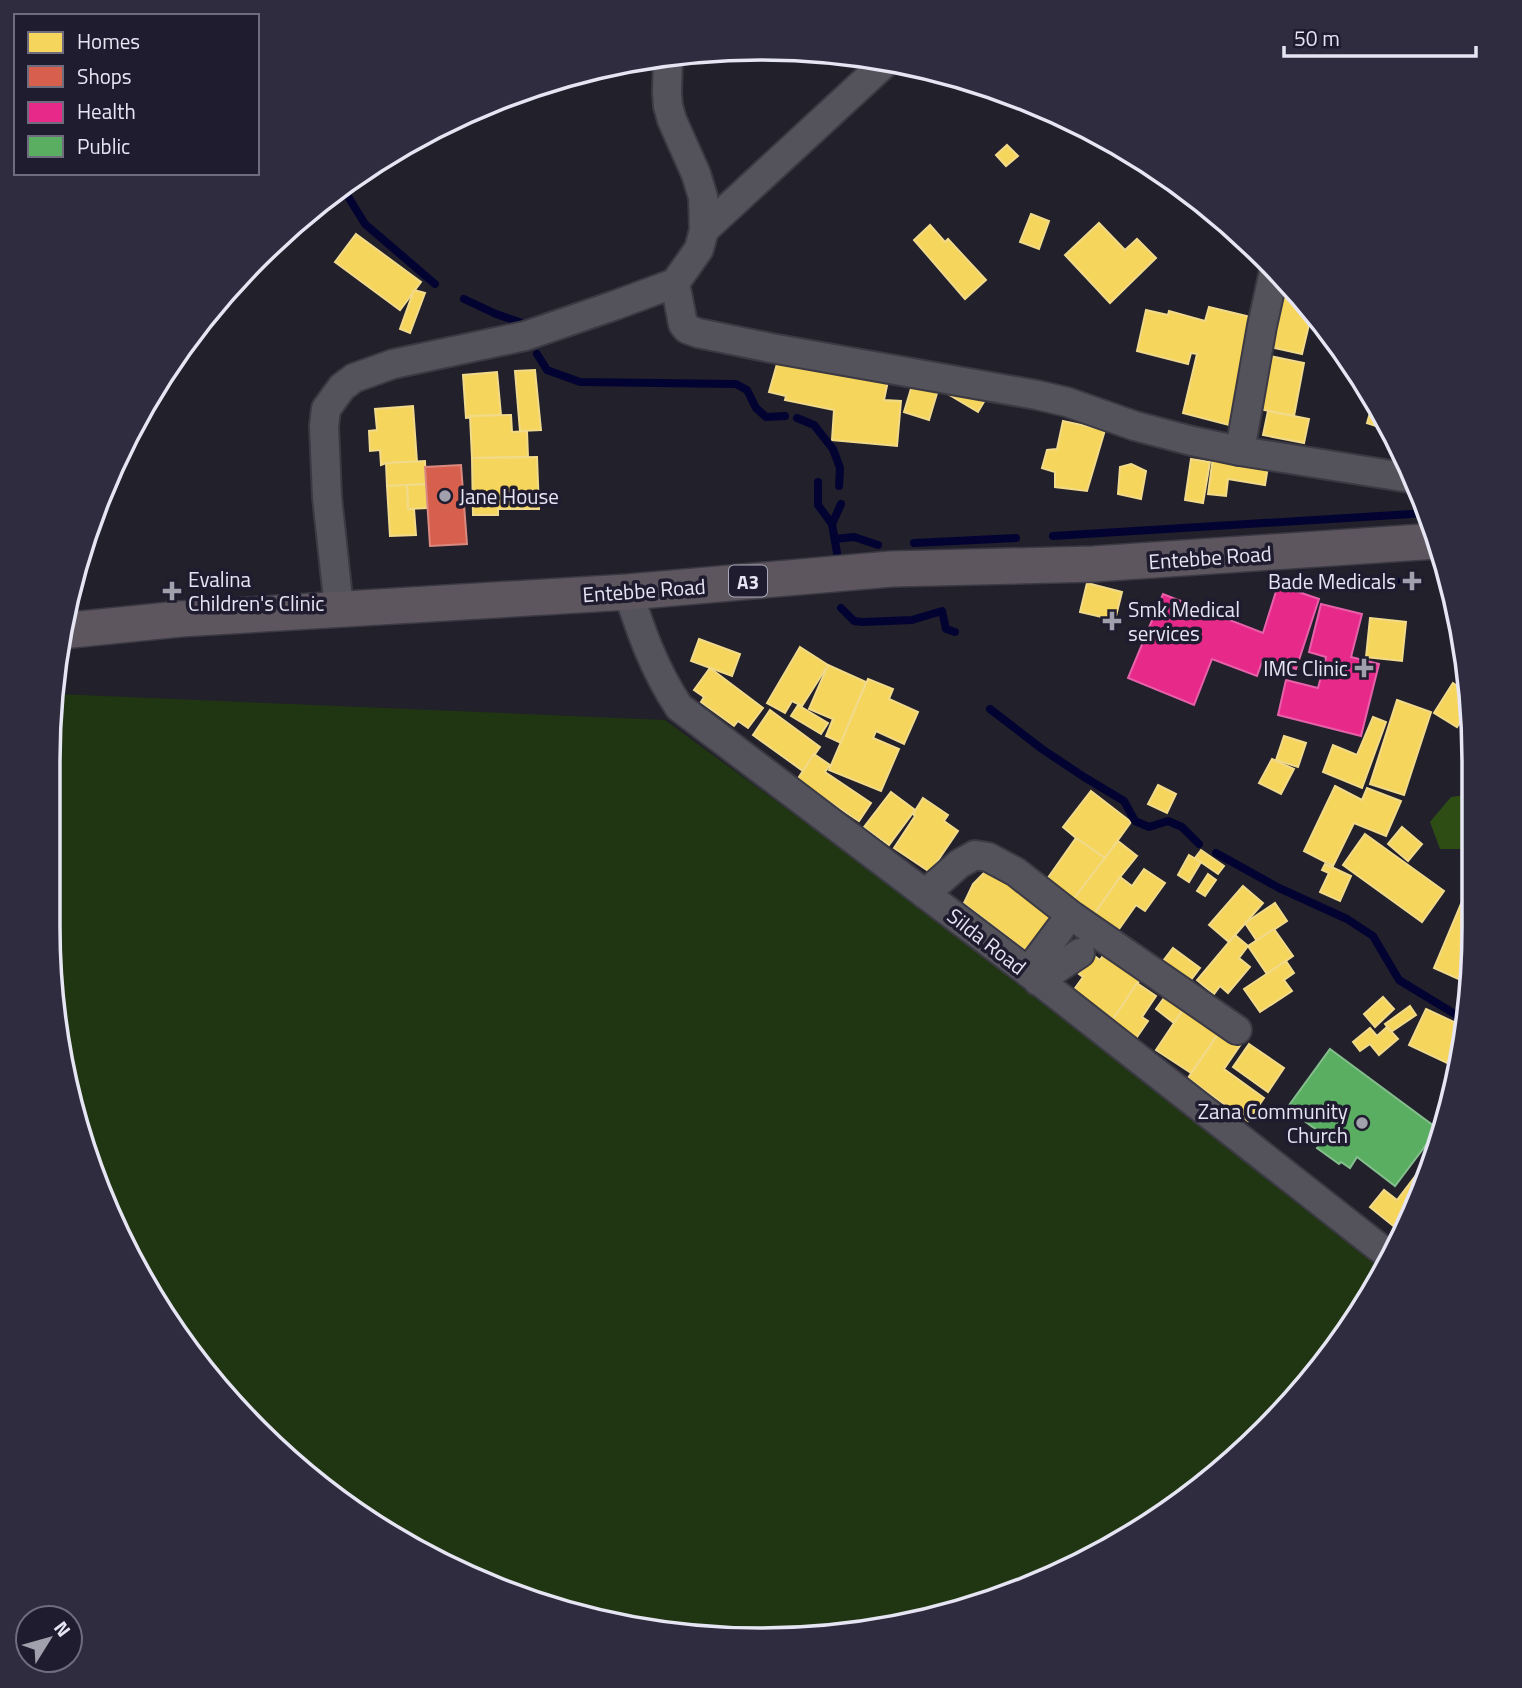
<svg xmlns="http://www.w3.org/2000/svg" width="1522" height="1688" font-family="'Titillium Web',sans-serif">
	<rect width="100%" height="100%" fill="#22202b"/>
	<path fill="#203512" d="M 58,694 L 665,720 L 1058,1007 L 1247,1156 L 1385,1270 L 1379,1284 L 1298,1397 L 1195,1493 L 1076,1567 L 901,1627 L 761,1641 L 621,1627 L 446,1567 L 326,1493 L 195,1362 L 121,1242 L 61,1067 L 47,927 Z"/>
	<path fill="#2d4d15" d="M 1474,794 L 1473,840 L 1463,849 L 1440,849 L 1430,822 L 1451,797 Z"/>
	<g fill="#f6d55c" stroke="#f1da89" stroke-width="2">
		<path d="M 1007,145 L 1018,156 L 1006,166 L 996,155 Z"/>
		<path d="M 1031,214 L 1049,221 L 1039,249 L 1020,242 Z"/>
		<path d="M 1099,223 L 1125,250 L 1137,239 L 1156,258 L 1110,303 L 1065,255 Z"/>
		<path d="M 930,225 L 945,242 L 948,239 L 986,280 L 965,299 L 914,240 Z"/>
		<path d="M 356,234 L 421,282 L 400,310 L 335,262 Z"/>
		<path d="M 1285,283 L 1288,283 L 1312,312 L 1302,354 L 1270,347 Z"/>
		<path d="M 414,290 L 425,293 L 410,333 L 400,329 Z"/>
		<path d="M 1209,307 L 1259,319 L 1233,426 L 1183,413 L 1197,354 L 1191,353 L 1188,364 L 1137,351 L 1146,310 L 1168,315 L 1169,311 L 1205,321 Z"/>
		<path d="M 1270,356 L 1304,363 L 1294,416 L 1259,409 Z"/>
		<path d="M 779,357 L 889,376 L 884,400 L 901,401 L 897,446 L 832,440 L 834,410 L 785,400 L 786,396 L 769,392 Z"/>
		<path d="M 535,370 L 541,430 L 520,431 L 515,371 Z"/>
		<path d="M 497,372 L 501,415 L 466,418 L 463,375 Z"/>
		<path d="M 913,382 L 938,390 L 929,420 L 904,412 Z"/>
		<path d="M 946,393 L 985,400 L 978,412 Z"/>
		<path d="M 413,406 L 417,462 L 386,463 L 381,465 L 380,450 L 370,451 L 369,431 L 377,430 L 375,409 Z"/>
		<path d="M 1372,406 L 1377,407 L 1382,416 L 1379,427 L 1367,423 Z"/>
		<path d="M 1268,411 L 1309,419 L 1304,443 L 1263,435 Z"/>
		<path d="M 511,415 L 512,432 L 527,431 L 528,457 L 472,458 L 470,416 Z"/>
		<path d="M 1063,421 L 1105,430 L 1087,491 L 1055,487 L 1055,472 L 1042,468 L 1047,450 L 1057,449 Z"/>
		<path d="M 537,457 L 539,509 L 498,509 L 498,515 L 473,515 L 472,458 Z"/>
		<path d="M 1213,457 L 1268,466 L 1265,485 L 1228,479 L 1226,496 L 1208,494 Z"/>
		<path d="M 1191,459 L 1210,462 L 1203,503 L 1185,500 Z"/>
		<path d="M 425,461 L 426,484 L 387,486 L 386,463 Z"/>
		<path d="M 1131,464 L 1146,471 L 1141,499 L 1118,494 L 1120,467 Z"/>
		<path d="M 426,484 L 427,508 L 408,509 L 407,485 Z"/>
		<path d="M 407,485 L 408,509 L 414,509 L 416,535 L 390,536 L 387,486 Z"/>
		<path d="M 1087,583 L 1122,592 L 1115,620 L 1080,612 Z"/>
		<path d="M 1370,618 L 1406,622 L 1402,661 L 1366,657 Z"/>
		<path d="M 699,639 L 740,654 L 732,676 L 691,661 Z"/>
		<path d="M 800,647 L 828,665 L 802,706 L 792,701 L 785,713 L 767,703 Z"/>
		<path d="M 828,665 L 866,682 L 841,743 L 826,736 L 833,719 L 809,709 Z"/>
		<path d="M 710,668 L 763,708 L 748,728 L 738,721 L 734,726 L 701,702 L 704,697 L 694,690 Z"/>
		<path d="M 868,679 L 893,689 L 889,699 L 918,712 L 904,744 L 876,731 L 873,738 L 899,749 L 881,791 L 829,770 Z"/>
		<path d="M 1453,683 L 1468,693 L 1469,707 L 1457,727 L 1434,713 Z"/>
		<path d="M 1397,700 L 1431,712 L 1404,795 L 1370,784 Z"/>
		<path d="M 798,705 L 828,723 L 821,734 L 791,716 Z"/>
		<path d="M 770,710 L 820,747 L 803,771 L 753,735 Z"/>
		<path d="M 1373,717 L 1386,722 L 1362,788 L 1323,772 L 1333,745 L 1357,755 Z"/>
		<path d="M 1284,736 L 1306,743 L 1298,767 L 1276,760 Z"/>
		<path d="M 814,754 L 830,765 L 825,772 L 871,803 L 859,821 L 797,780 Z"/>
		<path d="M 1272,759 L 1294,769 L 1281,794 L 1259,783 Z"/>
		<path d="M 1158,785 L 1176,794 L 1167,813 L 1148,804 Z"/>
		<path d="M 1335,786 L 1362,800 L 1367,788 L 1401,801 L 1386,836 L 1354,823 L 1333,866 L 1304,851 Z"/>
		<path d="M 1091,791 L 1131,822 L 1105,858 L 1076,838 L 1063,827 Z"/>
		<path d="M 891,792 L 915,810 L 889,845 L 864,827 Z"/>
		<path d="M 923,798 L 948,815 L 944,821 L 958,831 L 930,872 L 894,848 L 915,816 L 913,814 Z"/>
		<path d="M 1402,827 L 1422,844 L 1408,861 L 1388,844 Z"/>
		<path d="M 1365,834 L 1444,891 L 1422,922 L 1343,865 Z"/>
		<path d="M 1076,838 L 1105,858 L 1072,901 L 1045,882 Z"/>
		<path d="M 1118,841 L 1137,856 L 1120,877 L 1093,916 L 1072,901 Z"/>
		<path d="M 1201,850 L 1224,866 L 1218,874 L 1195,858 Z"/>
		<path d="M 1189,855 L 1201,862 L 1189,882 L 1178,875 Z"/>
		<path d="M 1325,864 L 1351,876 L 1340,901 L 1320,892 L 1329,873 L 1322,870 Z"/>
		<path d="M 1144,869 L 1165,883 L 1145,911 L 1136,905 L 1117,932 L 1093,916 L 1120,877 L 1132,886 Z"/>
		<path d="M 994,870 L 1063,912 L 1032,956 L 964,903 L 973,884 L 984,873 Z"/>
		<path d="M 1208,874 L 1216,880 L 1205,896 L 1197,891 Z"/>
		<path d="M 1243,886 L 1263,903 L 1229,942 L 1209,925 Z"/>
		<path d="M 1466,892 L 1472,894 L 1470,970 L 1465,982 L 1434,968 Z"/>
		<path d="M 1275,903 L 1287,921 L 1257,941 L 1245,923 Z"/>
		<path d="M 1274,929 L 1293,956 L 1267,974 L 1248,946 Z"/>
		<path d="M 1235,935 L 1248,946 L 1239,958 L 1250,967 L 1228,993 L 1220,986 L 1214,994 L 1197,980 Z"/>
		<path d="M 1108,948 L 1144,974 L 1113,1019 L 1073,991 L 1083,977 L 1079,974 L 1093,955 L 1100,960 Z"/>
		<path d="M 1173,948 L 1200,968 L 1187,985 L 1160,965 Z"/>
		<path d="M 1286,961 L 1294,973 L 1284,980 L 1292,991 L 1260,1012 L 1244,989 Z"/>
		<path d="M 1137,983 L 1156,996 L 1142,1017 L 1148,1021 L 1135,1040 L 1110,1024 Z"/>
		<path d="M 1169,991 L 1186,1005 L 1174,1023 L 1156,1009 Z"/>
		<path d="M 1383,997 L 1394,1009 L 1375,1027 L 1364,1014 Z"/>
		<path d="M 1186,1005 L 1221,1030 L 1191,1073 L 1156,1050 Z"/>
		<path d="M 1410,1006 L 1416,1015 L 1391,1032 L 1385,1024 Z"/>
		<path d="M 1426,1009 L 1467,1028 L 1458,1068 L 1409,1045 Z"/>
		<path d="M 1387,1027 L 1398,1039 L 1379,1055 L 1370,1044 L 1360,1051 L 1353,1042 L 1370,1028 L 1377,1036 Z"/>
		<path d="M 1221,1030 L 1241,1044 L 1224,1069 L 1264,1098 L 1248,1121 L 1188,1078 Z"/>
		<path d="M 1249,1044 L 1284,1068 L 1268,1092 L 1233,1067 Z"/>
		<path d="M 1420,1170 L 1428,1176 L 1402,1233 L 1370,1207 L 1384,1190 L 1397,1200 Z"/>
	</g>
	<path fill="#d6604d" stroke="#db887f" stroke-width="2" d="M 461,465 L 467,544 L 430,546 L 425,467 Z"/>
	<g fill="#e7298a" stroke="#e761aa" stroke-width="2">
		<path d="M 1278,585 L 1319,599 L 1296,669 L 1263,659 L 1257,676 L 1212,659 L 1194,705 L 1128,678 L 1163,594 L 1263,633 Z"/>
		<path d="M 1321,604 L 1362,614 L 1351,657 L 1379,664 L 1361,736 L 1278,715 L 1286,680 L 1318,688 L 1326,657 L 1309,652 Z"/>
	</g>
	<path fill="#5aae61" stroke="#84be8d" stroke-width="2" d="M 1330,1049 L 1438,1129 L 1395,1186 L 1357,1157 L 1350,1168 L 1341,1162 L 1339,1164 L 1317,1148 L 1326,1137 L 1287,1108 Z"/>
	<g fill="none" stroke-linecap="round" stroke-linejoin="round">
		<g stroke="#030332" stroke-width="8">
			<path d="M 339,188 L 349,198 L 365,224 L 435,284"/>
			<path d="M 464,299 L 496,314 L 522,323"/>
			<path d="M 537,354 L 547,370 L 580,382 L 736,384 L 747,390 L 756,408 L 766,417 L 785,416"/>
			<path d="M 797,418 L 814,425 L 833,449 L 840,468 L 839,486"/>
			<path d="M 818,482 L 818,505 L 832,524 L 837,553"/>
			<path d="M 832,524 L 841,504"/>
			<path d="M 1053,536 L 1428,513"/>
			<path d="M 835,539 L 854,537 L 878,545"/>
			<path d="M 914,543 L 1016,538"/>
			<path d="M 1381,580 L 1396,581"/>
			<path d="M 841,608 L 854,621 L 863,622 L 912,620 L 942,611 L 946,629 L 955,632"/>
			<path d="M 990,709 L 1042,749 L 1084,777 L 1124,801 L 1135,821 L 1149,827 L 1168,821 L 1182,827 L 1199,844"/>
			<path d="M 1216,853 L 1279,888 L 1347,919 L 1373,936 L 1399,980 L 1468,1022"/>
		</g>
		<defs>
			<g id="minor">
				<path d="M 704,230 L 888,60"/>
				<path d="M 675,283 L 683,324 L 687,329 L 698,333 L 771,348 L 1037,395 L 1067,402 L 1135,426 L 1192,441 L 1240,451 L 1416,479"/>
				<path d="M 1240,451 L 1262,326 L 1275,267"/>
				<path d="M 628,592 C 642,634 654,669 679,707 L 1028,972 L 1391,1257"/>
				<path d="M 339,608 L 327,497 L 324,426 L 326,409 L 342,387 L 354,378 L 393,364 L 525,336 L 613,306 L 675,283 L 699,249 L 704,230 L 703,197 L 696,174 L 672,120 L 668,106 L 667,93 L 668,56"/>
				<path d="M 925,894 L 959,864 L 975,855 L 988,857 L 1016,872 L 1072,916 L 1237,1030"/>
				<path d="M 1028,972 L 1060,929"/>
				<path d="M 1038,981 L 1080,953"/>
			</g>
			<path id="major" d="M 61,631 L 180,619 L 628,592 L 891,569 L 1094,564 L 1437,541"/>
		</defs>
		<use href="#minor" stroke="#3b3a44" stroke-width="32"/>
		<use href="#major" stroke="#3b3a44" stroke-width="38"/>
		<use href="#minor" stroke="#54535b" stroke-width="28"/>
		<use href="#major" stroke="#5e565f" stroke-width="35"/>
	</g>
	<g fill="#a1a0ad" stroke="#1f1c2f" stroke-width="2.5">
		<circle cx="445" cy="496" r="7"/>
		<path d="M1408.5 570.5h7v7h7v7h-7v7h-7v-7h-7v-7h7z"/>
		<path d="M168.5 580.5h7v7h7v7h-7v7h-7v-7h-7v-7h7z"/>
		<path d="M1108.5 610.5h7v7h7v7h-7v7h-7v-7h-7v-7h7z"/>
		<path d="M1360.5 657.5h7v7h7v7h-7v7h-7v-7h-7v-7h7z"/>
		<circle cx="1362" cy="1123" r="7"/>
	</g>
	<g text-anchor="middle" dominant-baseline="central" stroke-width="7" stroke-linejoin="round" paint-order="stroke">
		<rect fill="#1f1c2f" stroke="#aaa9b8" stroke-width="2" x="729" y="565.5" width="38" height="31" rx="5"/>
		<g font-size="19" font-weight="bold" fill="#e6e5f3">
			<text x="748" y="581">A3</text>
		</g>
		<g font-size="21" fill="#e6e5f3" stroke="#1f1c2f" text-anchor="start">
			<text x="459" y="496">Jane House</text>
			<text x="188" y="579">Evalina<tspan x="188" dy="24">Children's Clinic</tspan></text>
			<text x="1396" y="581" text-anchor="end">Bade Medicals</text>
			<text x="1128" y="609">Smk Medical<tspan x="1128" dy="24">services</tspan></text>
			<text x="1348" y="668" text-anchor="end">IMC Clinic</text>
			<text x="1348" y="1111" text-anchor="end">Zana Community<tspan x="1348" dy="24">Church</tspan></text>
		</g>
		<g font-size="21" fill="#e6e5f3" stroke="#1f1c2f">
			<text transform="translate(1210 557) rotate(-4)">Entebbe Road</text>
			<text transform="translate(644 590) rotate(-4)">Entebbe Road</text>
			<text transform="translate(987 941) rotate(38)">Silda Road</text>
		</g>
	</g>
	<path d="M0 0H1522V1688H0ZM761 60H761A701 701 0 0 1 1462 761V927A701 701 0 0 1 761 1628H761A701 701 0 0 1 60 927V761A701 701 0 0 1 761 60Z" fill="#2f2c3f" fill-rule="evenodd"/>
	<path fill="none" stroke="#e6e5f3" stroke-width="3.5" d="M761 60H761A701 701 0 0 1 1462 761V927A701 701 0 0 1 761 1628H761A701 701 0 0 1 60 927V761A701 701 0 0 1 761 60Z"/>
	<rect x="14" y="14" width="245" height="161" fill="#1f1c2f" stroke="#6f6c7d" stroke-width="2"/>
	<rect x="28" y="32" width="35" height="21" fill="#f6d55c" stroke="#6f6c7d" stroke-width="2"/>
	<text x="77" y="49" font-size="21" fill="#e6e5f3">Homes</text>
	<rect x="28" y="66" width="35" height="21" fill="#d6604d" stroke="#6f6c7d" stroke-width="2"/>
	<text x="77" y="84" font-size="21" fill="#e6e5f3">Shops</text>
	<rect x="28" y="102" width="35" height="21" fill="#e7298a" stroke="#6f6c7d" stroke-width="2"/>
	<text x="77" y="119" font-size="21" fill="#e6e5f3">Health</text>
	<rect x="28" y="136" width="35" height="21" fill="#5aae61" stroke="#6f6c7d" stroke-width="2"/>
	<text x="77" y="154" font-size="21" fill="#e6e5f3">Public</text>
	<g transform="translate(49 1639) rotate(53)"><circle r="33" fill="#1f1c2f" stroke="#6f6c7d" stroke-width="2"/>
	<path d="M0-5L12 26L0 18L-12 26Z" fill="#a1a0ad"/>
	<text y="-10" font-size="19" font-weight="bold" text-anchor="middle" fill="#e6e5f3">N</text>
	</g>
	<path d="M1284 46v10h192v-10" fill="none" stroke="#e6e5f3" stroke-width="3.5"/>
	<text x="1294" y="46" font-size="21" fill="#e6e5f3" stroke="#1f1c2f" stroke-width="5" paint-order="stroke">50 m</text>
</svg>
